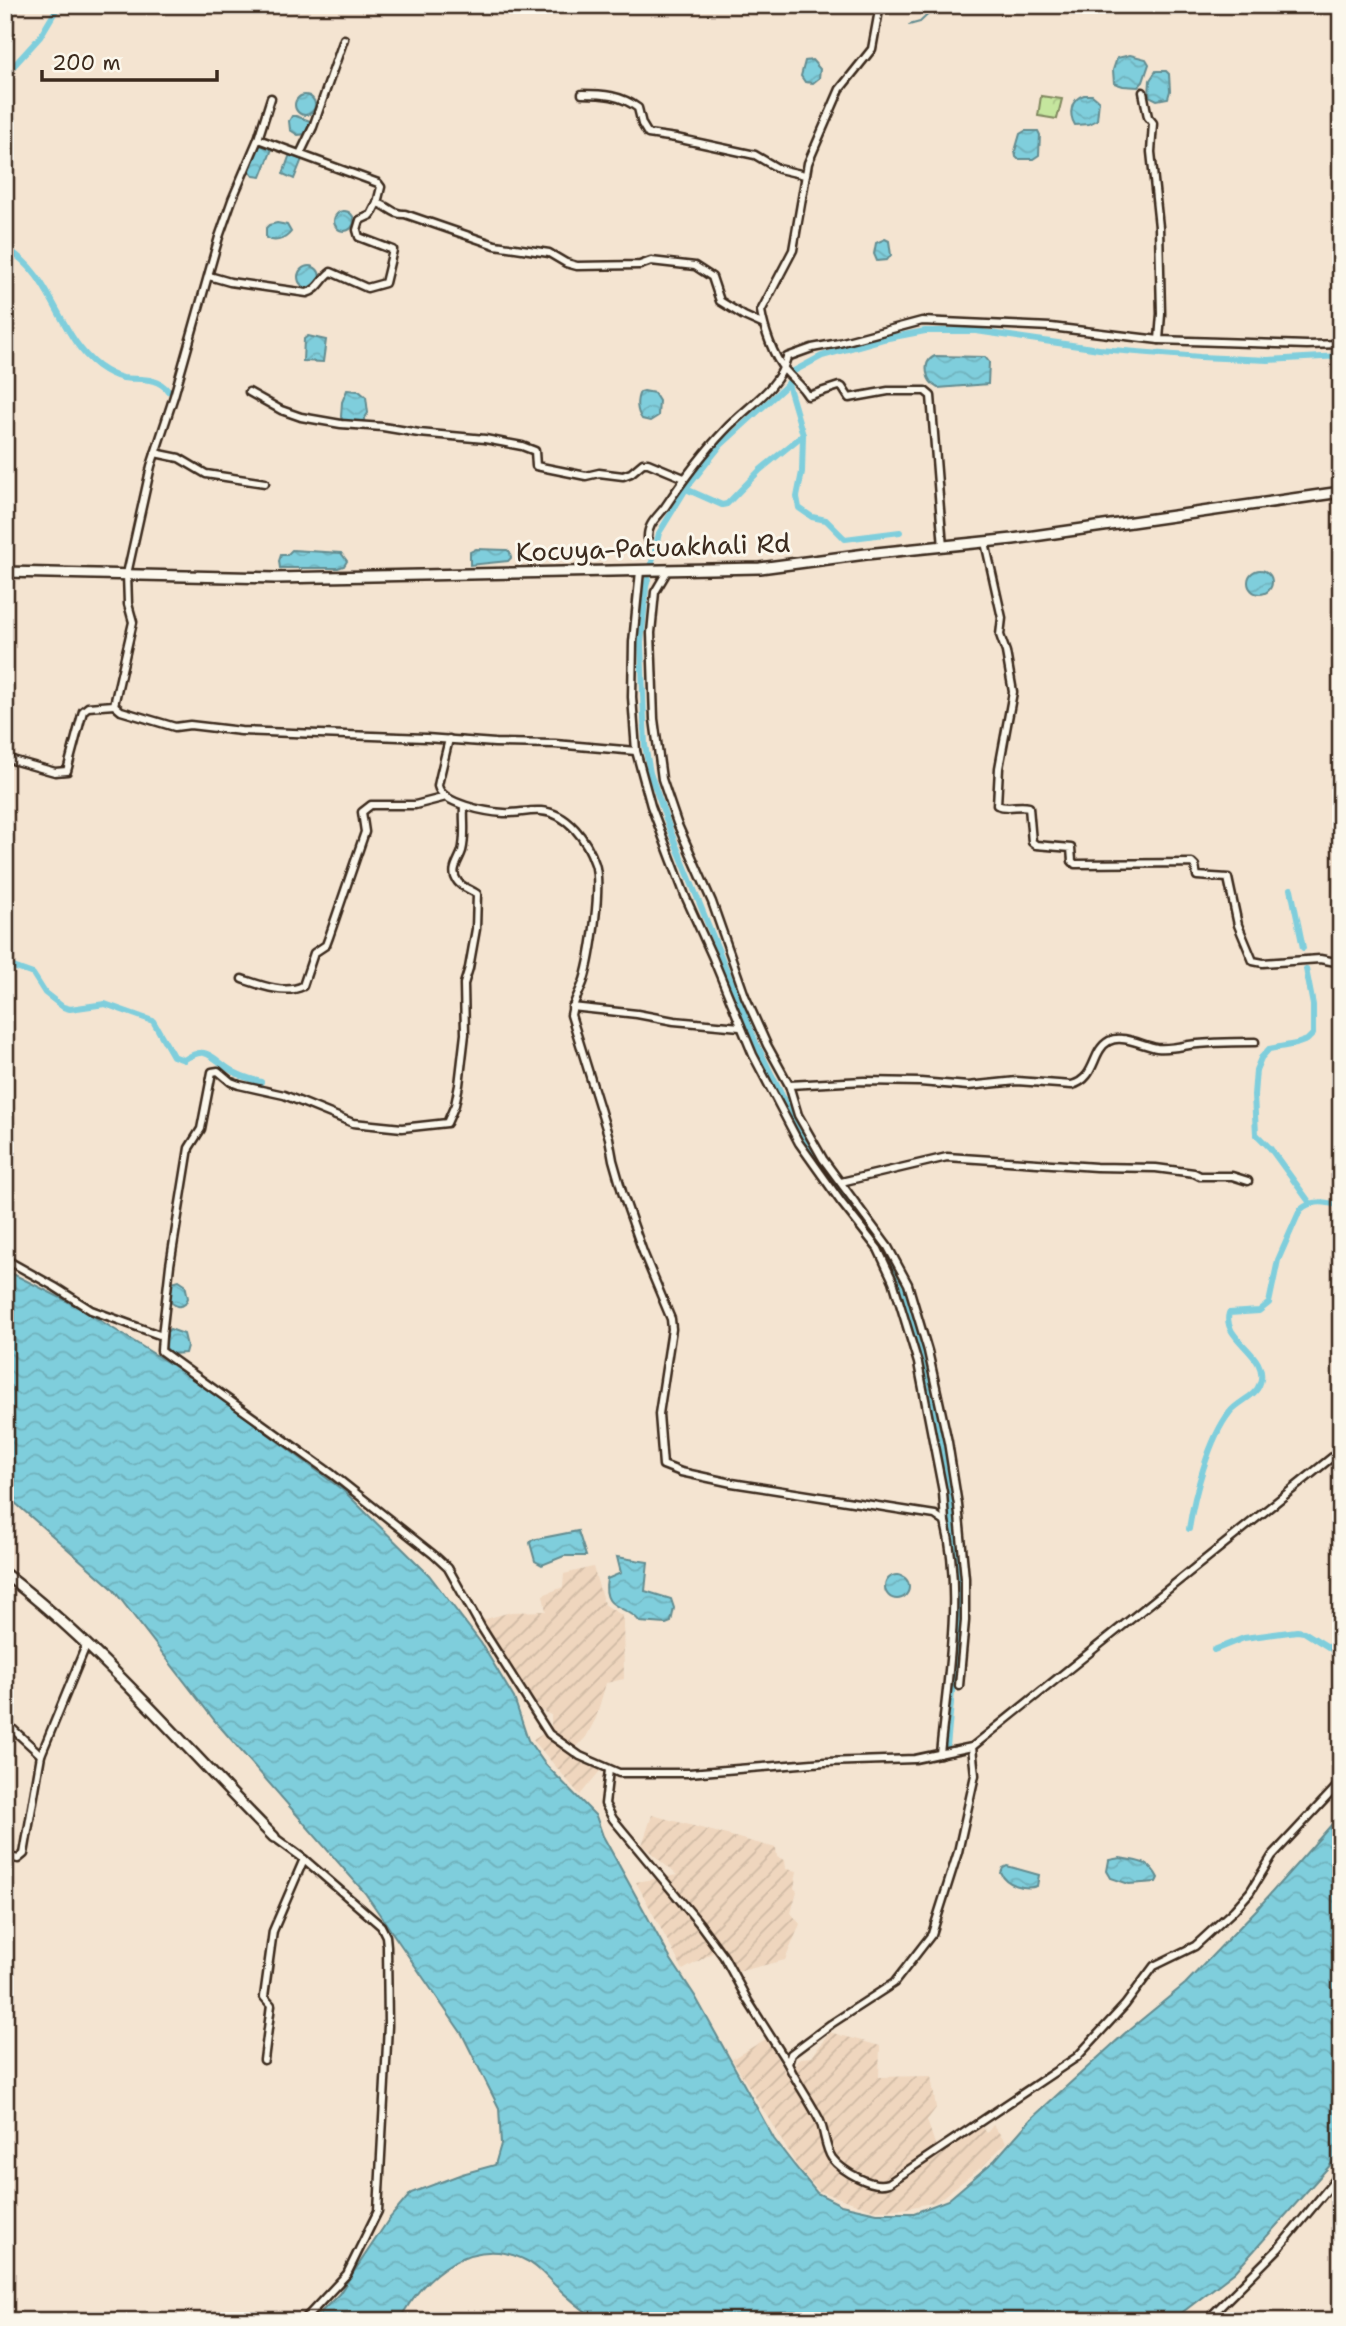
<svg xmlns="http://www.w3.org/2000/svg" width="1346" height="2326" font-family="'Shantell Sans',sans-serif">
	<defs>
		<pattern id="industrial-furrows" width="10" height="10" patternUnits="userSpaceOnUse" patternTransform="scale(1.75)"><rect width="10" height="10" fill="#efd6be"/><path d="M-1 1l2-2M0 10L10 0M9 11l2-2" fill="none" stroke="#ceb8a3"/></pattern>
		<pattern id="forest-crowns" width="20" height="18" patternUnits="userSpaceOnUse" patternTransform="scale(1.75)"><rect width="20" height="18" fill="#c5e69e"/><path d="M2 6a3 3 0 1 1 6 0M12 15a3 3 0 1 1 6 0" fill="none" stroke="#aac588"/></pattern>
		<pattern id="water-waves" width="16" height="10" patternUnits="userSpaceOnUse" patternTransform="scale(1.75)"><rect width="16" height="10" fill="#7fcedc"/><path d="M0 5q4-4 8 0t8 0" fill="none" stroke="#6fb1bc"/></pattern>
	</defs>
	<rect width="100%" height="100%" fill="#f4e4d1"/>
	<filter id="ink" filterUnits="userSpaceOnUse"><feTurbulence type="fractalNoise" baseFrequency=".0143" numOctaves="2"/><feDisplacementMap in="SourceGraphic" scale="14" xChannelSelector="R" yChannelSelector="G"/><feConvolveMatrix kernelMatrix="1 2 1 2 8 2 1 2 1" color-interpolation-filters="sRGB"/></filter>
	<g filter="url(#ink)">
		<g fill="url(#industrial-furrows)">
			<path d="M 593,1567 L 604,1604 L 623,1616 L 624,1679 L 606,1683 L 596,1718 L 586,1737 L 572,1752 L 600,1771 L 580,1795 L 533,1740 L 551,1729 L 551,1715 L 537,1709 L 482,1620 L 511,1612 L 546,1611 L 543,1595 L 563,1587 L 564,1574 Z"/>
			<path d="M 652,1815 L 776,1848 L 777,1857 L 785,1860 L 786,1869 L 797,1871 L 794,1888 L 797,1891 L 791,1913 L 800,1924 L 785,1960 L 737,1972 L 721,1948 L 683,1970 L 636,1882 L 677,1875 L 642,1845 Z"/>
			<path d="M 829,2032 L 880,2046 L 879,2077 L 931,2076 L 936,2108 L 927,2120 L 936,2147 L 978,2121 L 987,2133 L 993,2125 L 1006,2142 L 983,2166 L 936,2202 L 902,2209 L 874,2210 L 819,2191 L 799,2169 L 732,2059 L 766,2039 L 788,2077 L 797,2076 L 795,2066 L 800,2058 L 812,2057 Z"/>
		</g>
		<path fill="url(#forest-crowns)" stroke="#80885e" stroke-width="2" d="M 1041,96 L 1062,99 L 1057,119 L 1038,116 Z"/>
		<g fill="url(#water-waves)" stroke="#648c90" stroke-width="2">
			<path d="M 1130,55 L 1146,59 L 1149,64 L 1143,82 L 1138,87 L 1123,86 L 1114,83 L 1113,70 L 1117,58 Z"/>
			<path d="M 812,60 L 820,69 L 819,78 L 813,83 L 805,82 L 801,76 L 805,61 Z"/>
			<path d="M 1156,71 L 1166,71 L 1169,74 L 1170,91 L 1168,98 L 1157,100 L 1149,96 L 1150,80 Z"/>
			<path d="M 1084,95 L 1092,95 L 1099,101 L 1097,120 L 1089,124 L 1075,125 C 1068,114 1071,99 1084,95 Z"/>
			<circle cx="305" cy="105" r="10"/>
			<path d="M 292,116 L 296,116 L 310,121 L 307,134 L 298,135 L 290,130 L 289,121 Z"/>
			<path d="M 1025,131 L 1038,131 L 1040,135 L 1039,155 L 1033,159 L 1018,159 L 1016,157 L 1015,151 L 1020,134 Z"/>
			<path d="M 259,143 L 267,145 L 272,149 L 261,177 L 254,176 L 250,171 Z"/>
			<path d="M 290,154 L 302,159 L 294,179 L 283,174 Z"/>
			<circle cx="344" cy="221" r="10"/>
			<path d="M 277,223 L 287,225 L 291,232 C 285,240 274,243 266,238 L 266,228 L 269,225 Z"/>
			<path d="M 885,239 L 889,241 L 891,255 L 887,260 L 877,261 L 874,254 L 876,243 Z"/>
			<circle cx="309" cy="277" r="11"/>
			<path d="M 308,336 L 326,340 L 323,362 L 303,361 L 304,339 Z"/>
			<path d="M 935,356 L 985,357 L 989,362 L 988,384 L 938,388 C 926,382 921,362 935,356 Z"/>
			<path d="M 347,390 L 359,391 L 366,397 L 368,413 L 363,421 L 344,421 L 341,417 L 342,402 Z"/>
			<path d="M 644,391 L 654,393 L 659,401 L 658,416 L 650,421 L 642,419 C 636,411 636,400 640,392 Z"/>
			<path d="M 476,549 L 507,550 L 510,552 L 511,558 L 508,561 L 470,565 L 470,552 Z"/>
			<path d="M 292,550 L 341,553 L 347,561 L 344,566 L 338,568 L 280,568 L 279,561 L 281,555 L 287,555 Z"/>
			<circle cx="1260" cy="582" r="12"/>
			<path d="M 5,1270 L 77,1306 L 199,1382 L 344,1491 L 429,1575 L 481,1643 L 514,1698 L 528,1740 L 545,1764 L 596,1816 L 603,1836 L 670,1958 L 695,1996 L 774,2139 L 794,2165 L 817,2193 L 841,2205 L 877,2213 L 914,2213 L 948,2200 L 995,2160 L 1031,2119 L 1057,2095 L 1124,2034 L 1185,1984 L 1257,1909 L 1341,1814 L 1341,2153 L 1235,2272 L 1171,2321 L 598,2321 C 583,2310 569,2299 556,2286 C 547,2278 538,2266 527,2261 C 474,2233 423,2274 399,2321 L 312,2321 L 339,2294 L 389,2219 L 411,2193 L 462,2174 L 495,2165 L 501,2144 L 499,2108 L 462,2034 L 365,1893 L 215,1721 L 112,1588 L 5,1494 Z"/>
			<path d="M 179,1280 L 185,1284 L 188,1298 L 185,1304 C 179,1309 173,1305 169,1300 L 172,1282 Z"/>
			<path d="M 170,1329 L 184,1334 L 187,1346 L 185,1353 L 172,1354 L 166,1348 L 167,1332 Z"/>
			<path d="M 578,1531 L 586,1556 L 564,1556 L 542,1565 L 535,1561 L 530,1543 L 532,1540 Z"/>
			<path d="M 617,1557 L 648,1562 L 645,1591 L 671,1599 L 674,1608 L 671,1622 L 666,1624 L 640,1622 C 627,1603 601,1613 607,1579 L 621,1573 Z"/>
			<circle cx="897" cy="1587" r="12"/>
			<path d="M 1120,1858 C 1139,1862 1149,1860 1158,1878 L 1156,1882 L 1129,1884 L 1111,1878 L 1107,1871 L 1109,1860 Z"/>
			<path d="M 1007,1866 L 1039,1875 L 1037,1886 C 1025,1890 1006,1885 1001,1873 L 1003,1868 Z"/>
		</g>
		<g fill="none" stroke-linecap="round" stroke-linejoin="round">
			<path stroke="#648c90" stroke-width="2" d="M 909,25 L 920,22 L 938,5"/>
			<g stroke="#7fcedc" stroke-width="6">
				<path d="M 5,80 L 10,70 L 40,37 L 59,5"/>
				<path d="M 5,248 C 53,273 57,335 98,366 C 105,371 114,376 123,378 C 138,380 158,376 168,391"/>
				<path d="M 788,384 L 803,435 L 802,472 L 797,497 L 799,508 L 812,517 L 826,520 L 845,539 L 900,532"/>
				<path d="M 686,489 L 722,505 L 727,504 L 760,470 L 803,435"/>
				<path d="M 1291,889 L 1303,948"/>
				<path d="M 5,964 L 33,974 L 45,993 L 63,1007 L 70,1009 L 105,1004 L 153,1021 L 173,1056 L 184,1060 C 206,1045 210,1056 229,1069 C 239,1076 249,1079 261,1082"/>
				<path d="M 1306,969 L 1313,1005 L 1313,1034 L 1307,1040 L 1296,1044 L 1269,1049 L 1261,1058 L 1256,1070 L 1254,1095 L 1256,1134 L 1270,1148 L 1310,1203"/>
				<path d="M 1189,1529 C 1194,1496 1209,1438 1230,1412 C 1238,1401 1256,1397 1260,1383 C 1270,1354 1221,1340 1229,1313 L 1259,1311 L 1269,1303 L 1278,1260 L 1300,1210 C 1312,1199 1327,1202 1341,1206"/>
				<path d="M 1214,1650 L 1244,1638 L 1297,1631 L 1304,1632 L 1341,1655"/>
				<path d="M 947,1747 L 958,1626 L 957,1549 L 946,1473 L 923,1356 L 910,1309 L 888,1256 L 815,1156 L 796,1124 L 755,1041 L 670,830 L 650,773 L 645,745 L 641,643 L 646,587 L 659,533 L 686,489 L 721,445 L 788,384 L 794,371 L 822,356 L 883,339 L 925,331 L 976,331 L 1099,349 L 1200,357 L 1268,360 L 1341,356"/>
			</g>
			<defs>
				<g id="street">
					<path d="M 880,5 L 872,49 L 840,89 L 808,163 L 793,250 L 761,311 C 764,329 773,356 785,370 C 794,381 800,383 808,396 L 839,386 L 842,387 L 849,398 L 888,391 L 925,391 L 931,396 L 943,547"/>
					<path d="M 1143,92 L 1148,117 L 1153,123 L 1151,152 L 1159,227 L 1161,314 L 1159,340"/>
					<path d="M 582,94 C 603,94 621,95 638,108 L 642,124 L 648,134 L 676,138 L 755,155 L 779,169 L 805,175"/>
					<path d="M 258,139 L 378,183 L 381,187 L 377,203 C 389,206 393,215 405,214 L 495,245 L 549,253 L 566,263 L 577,266 L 640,265 L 651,261 L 695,266 L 712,277 L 720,301 L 744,316 L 762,324"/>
					<path d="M 300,154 L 313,127 L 344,39"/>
					<path d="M 209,276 L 230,282 L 307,293 C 320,289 321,279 331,272 L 367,288 L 385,283 L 393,250 L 359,237 L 357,230 L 360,220 L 371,215 L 377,203"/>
					<path d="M 249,392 L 281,410 L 301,417 L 341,424 L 383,427 L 419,433 L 485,439 L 522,446 L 535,451 L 536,466 L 586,476 L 599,473 L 623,476 L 631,473 L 643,463 L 648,463 L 684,478"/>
					<path d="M 155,453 L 179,458 L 206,474 L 265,483"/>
					<path d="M 648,539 C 647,524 657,518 665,507 C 683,480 702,454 725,430 C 747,406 779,390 787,357 L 812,348 L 839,343 L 922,321 L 1051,327 L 1159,340 L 1307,345 L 1341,344"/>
					<path d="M 985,542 L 1002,618 L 1000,635 L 1006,652 L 1013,692 L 999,768 L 997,805 C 1009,810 1018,804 1029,807 L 1032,842 L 1036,845 L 1071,848 L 1072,861 L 1075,864 L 1192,863 L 1195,866 L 1197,876 L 1228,878 L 1238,925 L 1253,961 L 1263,963 L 1320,959 L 1341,963"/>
					<path d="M 668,570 L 655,592 L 651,633 L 654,719 L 662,779 L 677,823 L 712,902 L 745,996 L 767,1045 L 789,1085 L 798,1115 L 823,1159 L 888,1247 L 908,1284 L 928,1351 L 948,1442 L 958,1505 L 965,1578 L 965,1621 L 959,1686"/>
					<path d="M 640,571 L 633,642 L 632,697 L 636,751 L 651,806 L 686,898 L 713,958 L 753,1055 L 799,1143 L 841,1202 L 878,1249 L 893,1281 L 918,1363 L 943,1492 L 945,1522"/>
					<path d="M 114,705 L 121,711 L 175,727 L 190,725 L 241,731 L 426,738 L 495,743 L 555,744 L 636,751"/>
					<path d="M 449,739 C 448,744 438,783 438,786 C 442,804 487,812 504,813 C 516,814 528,810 541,811 C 568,813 587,840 595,864 C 602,886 591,957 584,980 C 580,992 573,1002 571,1015 L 609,1138 L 613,1160 L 623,1195 L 643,1252 L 671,1319 L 672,1329 L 659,1414 L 663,1465 L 681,1472 L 732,1483 L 935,1515 L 945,1522 C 963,1594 947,1681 940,1754"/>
					<path d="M 5,758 L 55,772 L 67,771 L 83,711 L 88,707 L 114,705 L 133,622 L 128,604 L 127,574 L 151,466 L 174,396 L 219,237 L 232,200 L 258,139 L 271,98"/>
					<path d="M 242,979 C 260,985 285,995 303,986 L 314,953 L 326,945 L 329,937 L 365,832 L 362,812 L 371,805 L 415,805 L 446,797"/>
					<path d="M 572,1007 L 637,1014 L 674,1021 L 740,1027"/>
					<path d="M 789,1085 L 864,1081 L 920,1082 L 968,1086 L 1017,1081 L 1072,1085 C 1097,1078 1091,1051 1109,1041 C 1123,1034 1143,1046 1157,1048 C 1169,1049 1178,1047 1189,1045 C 1211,1042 1233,1042 1255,1042"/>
					<path d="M 841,1182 L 947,1157 L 1096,1167 L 1156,1168 L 1194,1173 L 1200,1176 L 1232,1176 L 1248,1181"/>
					<path d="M 5,1259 L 55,1287 L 91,1310 L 162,1336 L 161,1351 L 332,1474 L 434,1555 L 448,1568 L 481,1627 L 549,1734 L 580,1756 L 619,1773 L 689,1773 L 825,1762 L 915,1759 L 972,1747 L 1341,1450"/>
					<path d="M 162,1336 L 170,1265 L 189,1148 L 201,1129 L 212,1072 L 218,1071 L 231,1082 L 239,1085 L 284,1095 L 353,1123 L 402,1128 L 447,1123 L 455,1105 L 459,1085 L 465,1034 L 464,984 L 469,968 L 476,929 L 477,894 C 471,890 462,887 458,882 C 449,871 459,861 462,851 C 466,836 463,821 464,806"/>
					<path d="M 5,1722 L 41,1755"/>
					<path d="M 972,1747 L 975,1775 L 958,1852 L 932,1934 L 894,1983 L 831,2024 L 791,2054 L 788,2064 C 797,2084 811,2102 820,2121 C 825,2133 825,2148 832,2158 C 842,2171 872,2189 889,2183 L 1077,2057 L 1125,2005 L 1154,1966 L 1195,1946 L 1234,1910 L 1250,1892 L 1272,1856 L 1341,1782"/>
					<path d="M 609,1770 L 605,1804 L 613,1819 L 699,1923 L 724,1957 L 748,2001 L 788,2064"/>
					<path d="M 274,1837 L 304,1859 L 381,1926 L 386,1936 L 387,1946 L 388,2026 L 378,2211 L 347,2274 L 303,2321"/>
					<path d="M 5,1856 L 18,1859 L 24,1854 L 41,1755 L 87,1643"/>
					<path d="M 264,2060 L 271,2005 L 264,1997 L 273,1931 L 304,1859"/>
					<path d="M 1206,2321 L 1278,2249 L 1341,2173"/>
				</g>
				<g id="secondary">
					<path d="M 5,572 L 276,578 L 760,568 L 866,554 L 1013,539 L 1341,492"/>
					<path d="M 5,1574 C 105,1651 185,1748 274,1837"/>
				</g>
			</defs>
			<use href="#street" stroke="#3b2a1e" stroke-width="11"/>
			<use href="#secondary" stroke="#3b2a1e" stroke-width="14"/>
			<use href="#street" stroke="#fbf7ec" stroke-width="6"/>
			<use href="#secondary" stroke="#fbf7ec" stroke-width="9"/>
		</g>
	</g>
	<g text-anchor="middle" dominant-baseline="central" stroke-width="6" stroke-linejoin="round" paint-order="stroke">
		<g font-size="26" fill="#3b2a1e" stroke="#fbf7ec">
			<text transform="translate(653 547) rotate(-2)">Kocuya-Patuakhali Rd</text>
		</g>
	</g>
	<rect width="1346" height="2326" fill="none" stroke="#fbf7ec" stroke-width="28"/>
	<rect x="14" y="14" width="1318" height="2298" fill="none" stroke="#3b2a1e" stroke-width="2.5" filter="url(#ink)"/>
	<path d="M42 70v10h175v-10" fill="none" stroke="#3b2a1e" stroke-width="3.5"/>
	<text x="52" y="70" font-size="21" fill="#3b2a1e" stroke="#fbf7ec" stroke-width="5" paint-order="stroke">200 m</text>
</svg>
